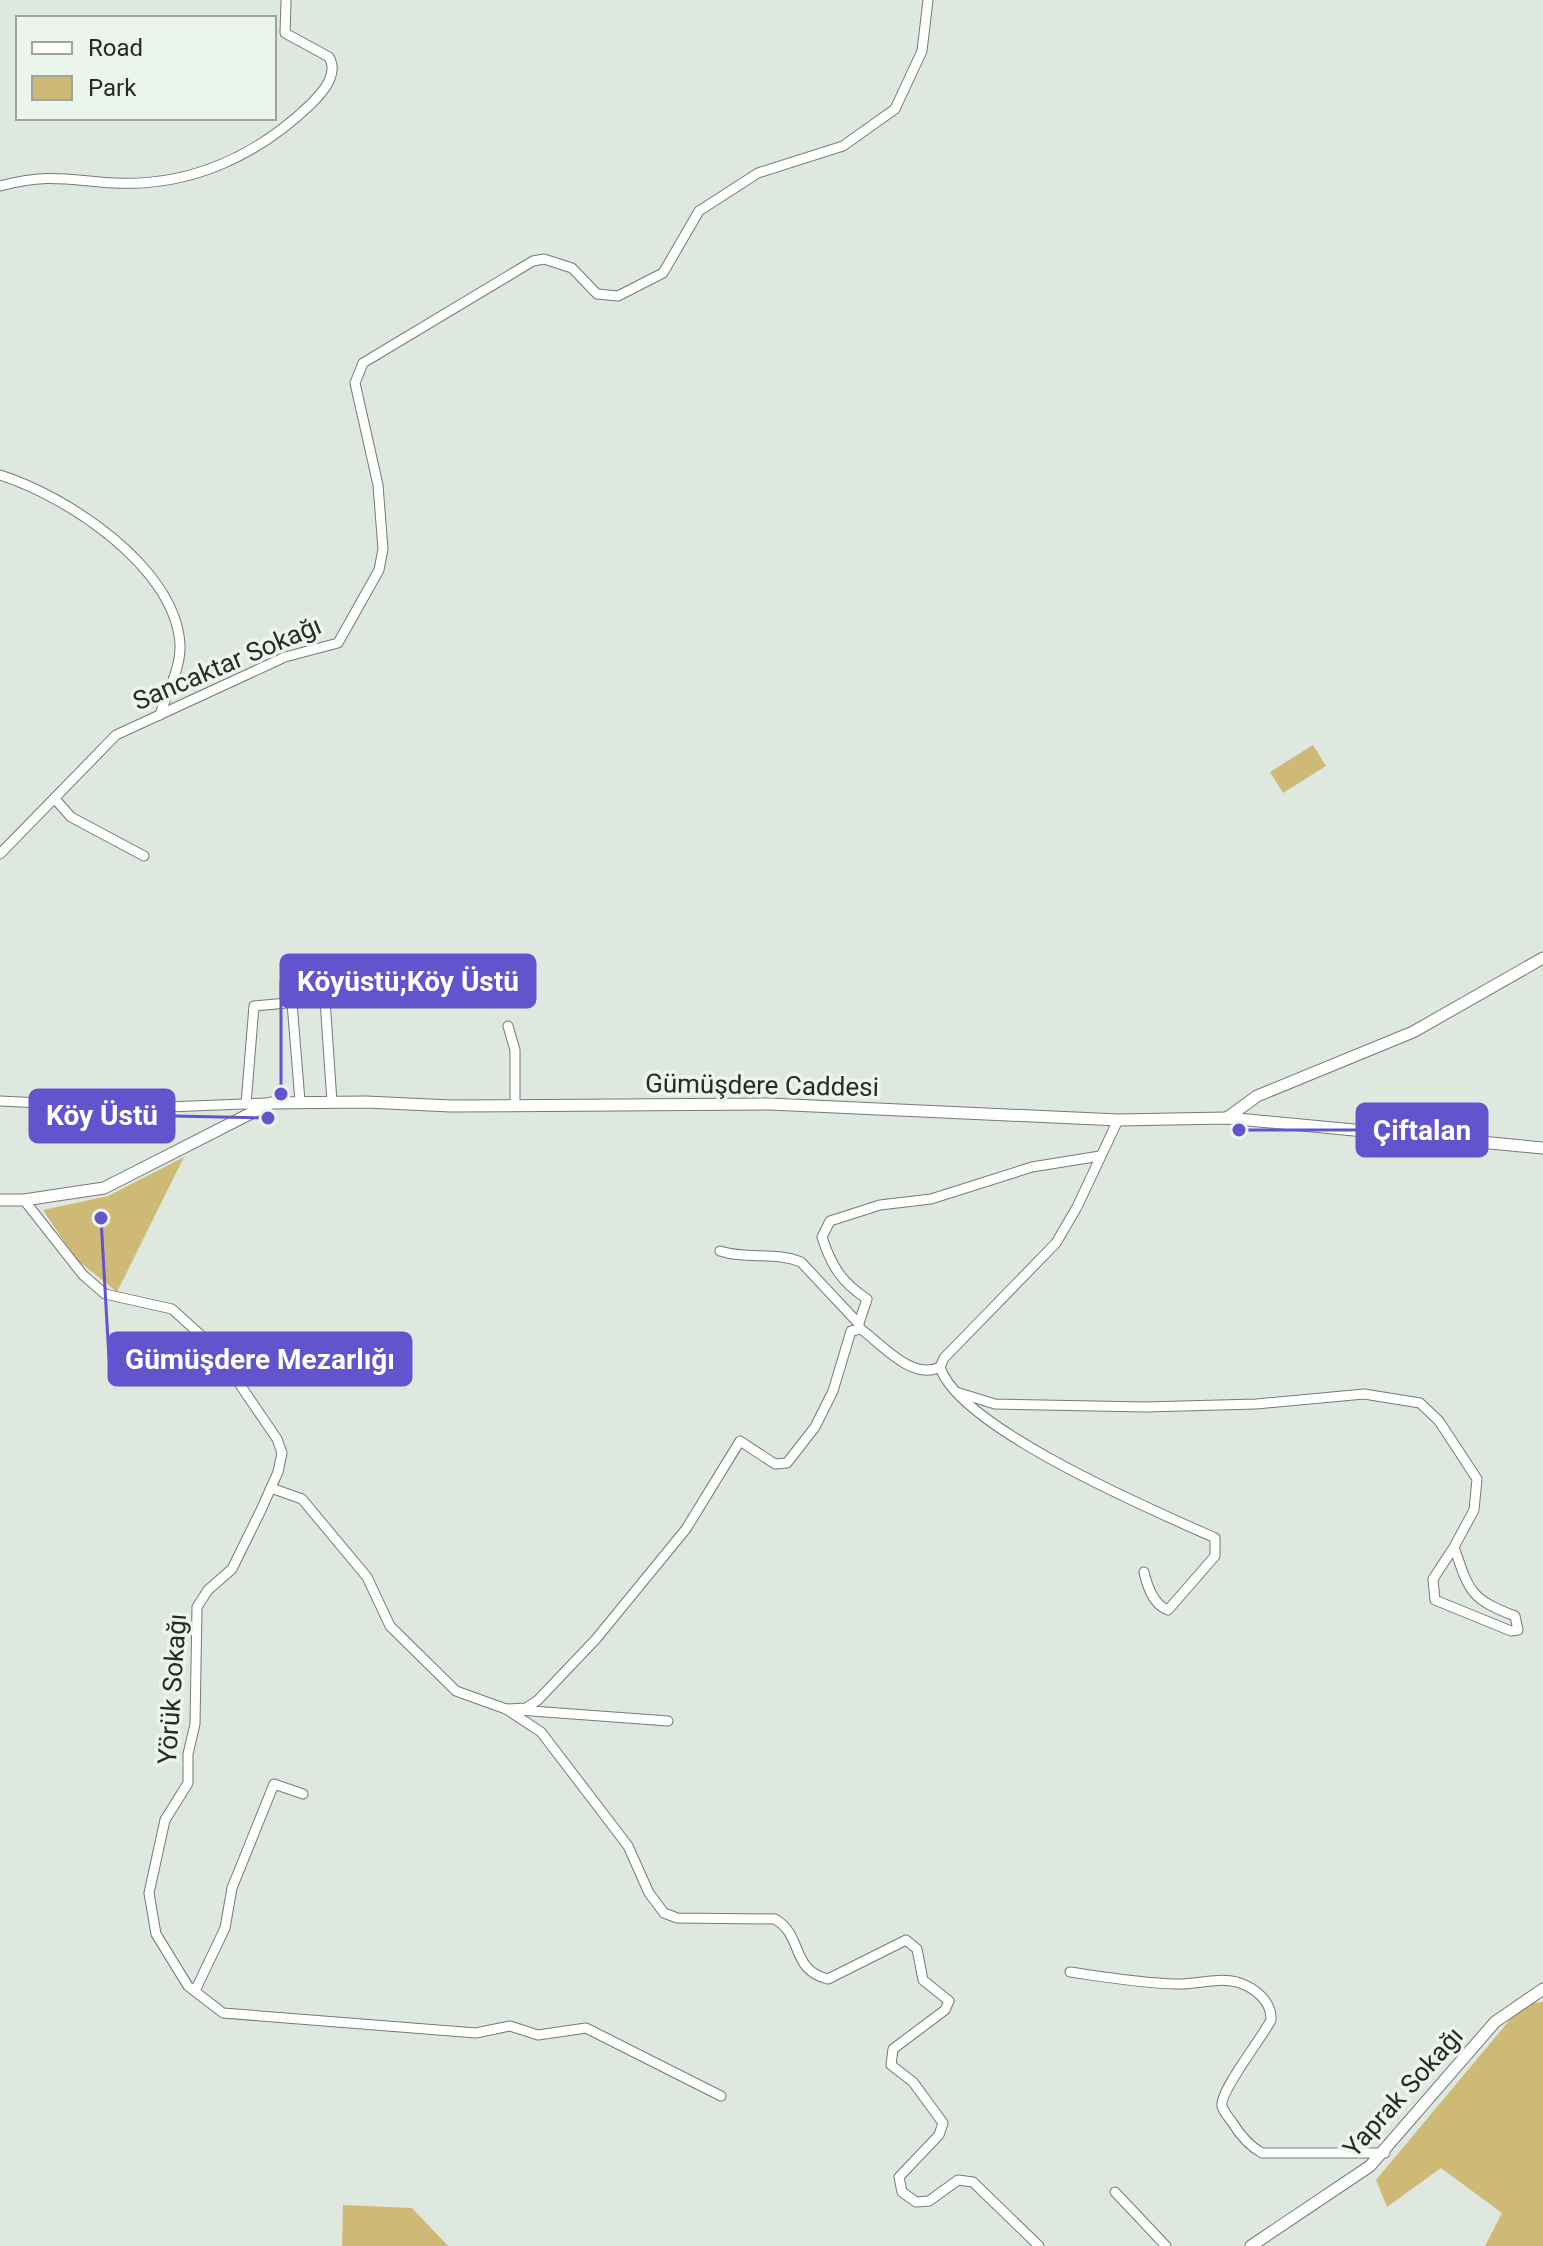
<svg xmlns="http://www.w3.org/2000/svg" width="1543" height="2246" font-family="Roboto,sans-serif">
	<rect width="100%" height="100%" fill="#dee8df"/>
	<g fill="#ceb976">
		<path d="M 1313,745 L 1326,766 L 1283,793 L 1270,772 Z"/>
		<path d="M 184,1157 L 117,1292 L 76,1259 L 43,1210 L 108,1196 Z"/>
		<path d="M 1543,2002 L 1543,2246 L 1485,2246 L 1502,2213 L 1441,2168 L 1387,2207 L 1376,2180 L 1523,2004 Z"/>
		<path d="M 343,2205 L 412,2208 L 448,2246 L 342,2246 Z"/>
	</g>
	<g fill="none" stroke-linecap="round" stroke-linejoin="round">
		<defs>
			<g id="minor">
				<path d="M 0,186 C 48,173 68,180 114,183 C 190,187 257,156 311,104 C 323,92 339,74 329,57 L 285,33 L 286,2"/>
				<path d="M 0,475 C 67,496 175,567 180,644 C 181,669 167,692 160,715"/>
				<path d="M 55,799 L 71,817 L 144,856"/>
				<path d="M 0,854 L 116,735 L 285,657 L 338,643 L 379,570 L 383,549 L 378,485 L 355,383 L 363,363 L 533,261 L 544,259 L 572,268 L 597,294 L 618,296 L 663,273 L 699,211 L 758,173 L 843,146 L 895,109 L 922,51 L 928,0"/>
				<path d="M 325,1000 L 332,1102"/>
				<path d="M 292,1003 L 300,1101"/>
				<path d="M 508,1026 L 515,1050 L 515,1105"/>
				<path d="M 0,1101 L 142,1108 L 268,1103"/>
				<path d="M 246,1104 L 254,1006 L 362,996"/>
				<path d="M 1118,1120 L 1077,1207 L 1056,1243 L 944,1358 L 940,1367 C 959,1428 1155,1511 1215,1538 L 1215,1556 L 1168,1610 C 1154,1605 1147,1586 1144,1572"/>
				<path d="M 24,1200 L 83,1275 L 105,1294 L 172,1309 L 215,1348 L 277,1439 L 282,1453 L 278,1472 L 261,1510 L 232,1569 L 208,1590 L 197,1607 L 195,1724 L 188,1754 L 188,1783 L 165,1820 L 149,1893 L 156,1934 L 188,1986 L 223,2013 L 476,2033 L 510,2026 L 538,2035 L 586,2028 L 721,2096"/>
				<path d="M 720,1251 C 747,1260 774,1251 801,1262 L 859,1324"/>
				<path d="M 859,1323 L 867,1299 C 841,1282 831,1265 822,1237 L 830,1221 L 880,1205 L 931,1199 L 1032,1167 L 1100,1156"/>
				<path d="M 956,1392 L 995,1404 L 1146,1407 L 1256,1404 L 1364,1394 L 1420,1403 L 1439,1421 L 1477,1479 L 1474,1510 L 1454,1547 C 1469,1591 1470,1599 1515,1616 L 1518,1630 L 1511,1631 L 1435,1600 L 1433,1579 L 1454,1547"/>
				<path d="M 271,1488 L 302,1499 L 367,1577 L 390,1626 L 456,1691 L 506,1709 L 541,1732 L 628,1846 L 649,1893 L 664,1913 L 677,1918 L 775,1919 C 804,1936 790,1970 828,1979 L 906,1940 L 917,1949 L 923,1980 L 949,2001 L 945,2010 L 893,2049 L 891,2065 L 913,2082 L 943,2123 L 939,2135 L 899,2177 L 902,2192 L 916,2202 L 929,2201 L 958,2180 L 973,2182 L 1039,2246"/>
				<path d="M 668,1721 L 506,1709 L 526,1708 L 538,1700 L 596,1639 L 686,1529 L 740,1441 L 775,1464 L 787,1463 L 815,1427 L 833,1391 L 851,1331 L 861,1329 C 882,1345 913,1381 940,1367"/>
				<path d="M 1070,1972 C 1104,1977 1140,1983 1175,1984 C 1196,1985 1216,1977 1237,1982 C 1254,1987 1272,2001 1271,2020 C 1262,2038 1219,2092 1222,2106 C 1223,2111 1229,2118 1232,2122 C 1240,2135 1249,2146 1262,2153 L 1385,2153"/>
				<path d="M 195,1991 L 225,1928 L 232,1888 L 274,1784 L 303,1794"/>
				<path d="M 1115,2192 L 1166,2246"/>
			</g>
			<g id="tertiary">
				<path d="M 1227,1118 L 1257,1096 L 1413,1032 L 1543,958"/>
				<path d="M 0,1200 L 24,1200 L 104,1188 L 271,1103 L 366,1102 L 451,1106 L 770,1104 L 1118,1120 L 1227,1118 L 1543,1148"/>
				<path d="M 1251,2246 L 1370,2166 L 1495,2022 L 1543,1989"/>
			</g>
		</defs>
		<use href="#minor" stroke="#737b74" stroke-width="11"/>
		<use href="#tertiary" stroke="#737b74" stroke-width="13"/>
		<use href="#minor" stroke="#fff" stroke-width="9"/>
		<use href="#tertiary" stroke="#fff" stroke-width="11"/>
	</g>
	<g text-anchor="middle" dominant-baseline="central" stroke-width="7" stroke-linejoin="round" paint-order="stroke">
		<g font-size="26" fill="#272b27" stroke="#ebf5ec">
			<text transform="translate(227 663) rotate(-23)">Sancaktar Sokağı</text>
			<text transform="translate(762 1085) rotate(1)">Gümüşdere Caddesi</text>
			<text transform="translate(172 1689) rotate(-86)">Yörük Sokağı</text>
			<text transform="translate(1403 2092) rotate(-48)">Yaprak Sokağı</text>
		</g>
	</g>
	<path fill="none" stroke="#6354cd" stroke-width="3" d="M281 1094L281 981M268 1118L174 1116M1239 1130L1357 1130M101 1218L109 1359"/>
	<g fill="#6354cd" stroke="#ebf5ec" stroke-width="3">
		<circle cx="281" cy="1094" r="8"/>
		<circle cx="268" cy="1118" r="8"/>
		<circle cx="1239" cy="1130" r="8"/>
		<circle cx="101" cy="1218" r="8"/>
	</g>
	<g fill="#6354cd" stroke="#6354cd" stroke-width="3">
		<rect x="281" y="955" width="254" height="52" rx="8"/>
		<rect x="30" y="1090" width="144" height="52" rx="8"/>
		<rect x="1357" y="1104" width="130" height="52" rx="8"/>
		<rect x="109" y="1333" width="302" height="52" rx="8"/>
	</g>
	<g font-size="28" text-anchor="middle" font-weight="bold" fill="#fff">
		<text x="408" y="991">Köyüstü;Köy Üstü</text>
		<text x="102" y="1125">Köy Üstü</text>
		<text x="1422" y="1140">Çiftalan</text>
		<text x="260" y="1369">Gümüşdere Mezarlığı</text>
	</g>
	<rect x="16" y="16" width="260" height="104" fill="#ebf5ec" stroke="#9da49d" stroke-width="2"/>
	<rect x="32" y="42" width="40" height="12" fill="#ffffff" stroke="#9da49d" stroke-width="2"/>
	<text x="88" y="56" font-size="24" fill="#272b27">Road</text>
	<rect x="32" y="76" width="40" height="24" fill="#ceb976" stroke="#9da49d" stroke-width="2"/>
	<text x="88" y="96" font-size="24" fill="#272b27">Park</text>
</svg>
